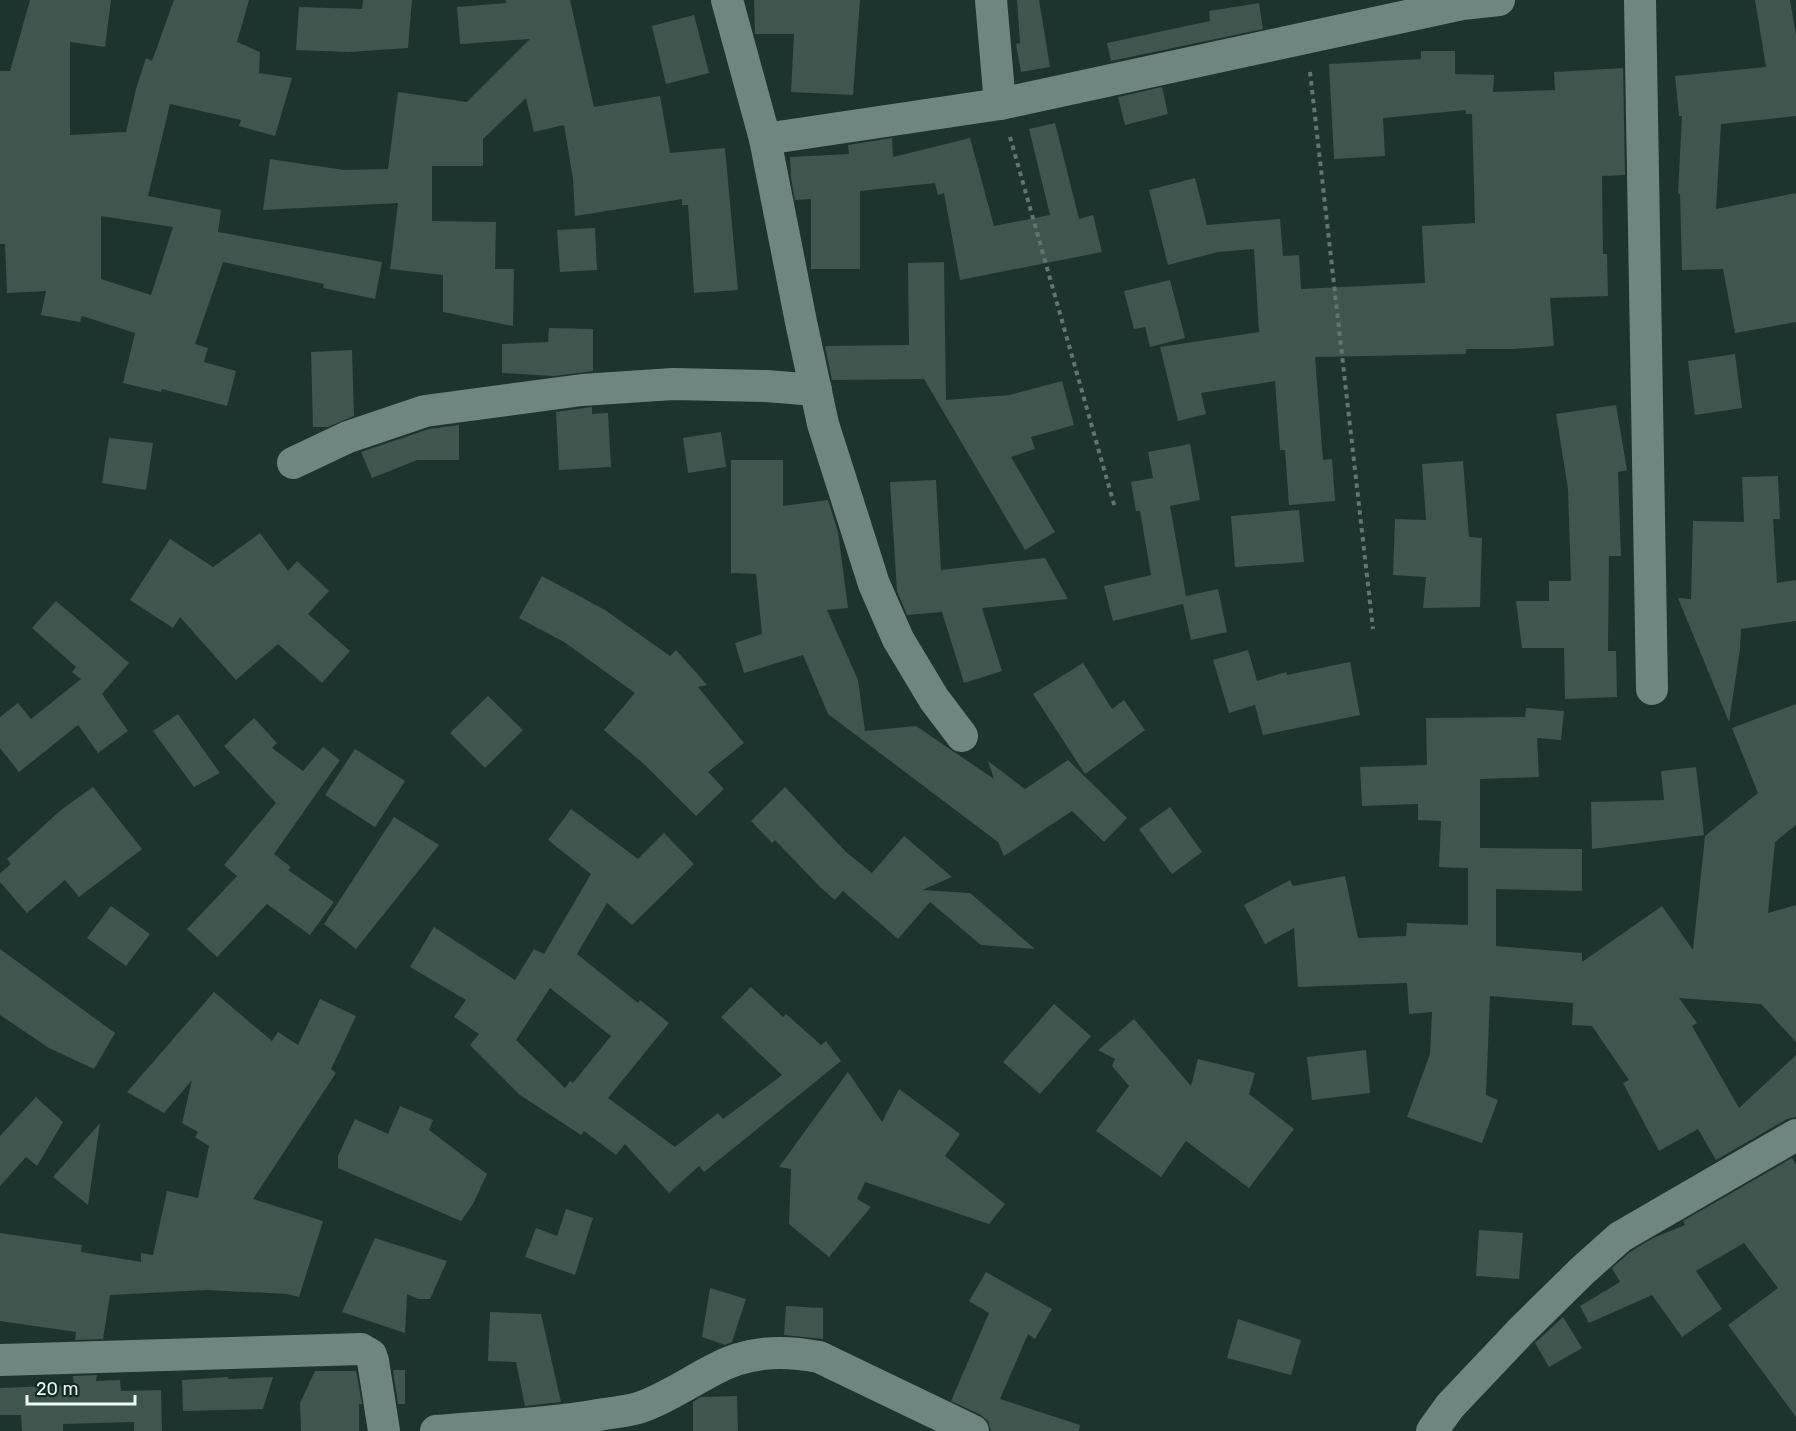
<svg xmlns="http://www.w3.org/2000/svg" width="1796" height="1431" font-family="Rubik,sans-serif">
	<rect width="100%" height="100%" fill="#1d332d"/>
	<g fill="#3f554e" fill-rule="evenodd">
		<path d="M 30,0 L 111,0 L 105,47 L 70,42 L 70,135 L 126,132 L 136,89 L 146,58 L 152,61 L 174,0 L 249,0 L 237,42 L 260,52 L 259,73 L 292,78 L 275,136 L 239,126 L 241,120 L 170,104 L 148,196 L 221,210 L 218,232 L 382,262 L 375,299 L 323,288 L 324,284 L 223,262 L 195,344 L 208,348 L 204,362 L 236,371 L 227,406 L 162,389 L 161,392 L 123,383 L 135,333 L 82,316 L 80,322 L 41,315 L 46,291 L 7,293 L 5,244 L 0,244 L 0,71 L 10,71 ZM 101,216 L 173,227 L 151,295 L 101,279 Z"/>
		<path d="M 363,0 L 412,0 L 408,48 L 348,52 L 296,50 L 299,7 L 362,9 Z"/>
		<path d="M 506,0 L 570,0 L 594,107 L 660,96 L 670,153 L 725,148 L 738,290 L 694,293 L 688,205 L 682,205 L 682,199 L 575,216 L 573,179 L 564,125 L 534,132 L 526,98 L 483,139 L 483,166 L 432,166 L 432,221 L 496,222 L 495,269 L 514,269 L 513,326 L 443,312 L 443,275 L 390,269 L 398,203 L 263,210 L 270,159 L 344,170 L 388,169 L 398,92 L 467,102 L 530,39 L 460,44 L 457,7 L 506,3 Z"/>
		<path d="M 754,0 L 860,0 L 853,95 L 791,92 L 794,34 L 755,34 Z"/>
		<path d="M 1017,0 L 1039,0 L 1050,67 L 1021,72 L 1016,44 L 1020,43 Z"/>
		<path d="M 1755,0 L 1790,0 L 1796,35 L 1796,116 L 1721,124 L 1716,209 L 1796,193 L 1796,322 L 1735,333 L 1723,269 L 1682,270 L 1680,194 L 1678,194 L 1682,116 L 1679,116 L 1675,76 L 1766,67 Z"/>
		<path d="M 1259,3 L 1263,29 L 1111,61 L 1107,43 L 1210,21 L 1209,11 Z"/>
		<path d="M 694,15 L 709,73 L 666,84 L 652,26 Z"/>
		<path d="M 1421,51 L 1455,51 L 1455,74 L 1494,75 L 1493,92 L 1555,90 L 1554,72 L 1623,68 L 1625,175 L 1602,176 L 1603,254 L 1607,254 L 1608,296 L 1550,298 L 1554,346 L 1512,349 L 1466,349 L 1466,354 L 1315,357 L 1323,460 L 1332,459 L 1335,501 L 1289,505 L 1285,450 L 1280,450 L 1275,381 L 1201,393 L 1206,414 L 1178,421 L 1160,347 L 1259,332 L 1254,249 L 1218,252 L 1168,265 L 1149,190 L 1195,178 L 1207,225 L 1280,219 L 1283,256 L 1299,255 L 1301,289 L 1425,283 L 1422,226 L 1475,223 L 1472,114 L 1466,114 L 1466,110 L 1383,118 L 1385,156 L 1334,159 L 1329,64 L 1421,59 Z"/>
		<path d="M 1162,87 L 1168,114 L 1125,125 L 1118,97 Z"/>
		<path d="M 1055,123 L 1079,219 L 1093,215 L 1102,252 L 960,280 L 944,193 L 938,195 L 935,183 L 860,191 L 860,269 L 811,269 L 811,199 L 795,200 L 791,178 L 790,157 L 849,154 L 848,145 L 892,138 L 893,157 L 970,138 L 994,226 L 1050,215 L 1029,129 Z"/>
		<path d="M 595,228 L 597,270 L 560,272 L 557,230 Z"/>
		<path d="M 944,262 L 946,400 L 1009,395 L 1062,381 L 1074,425 L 1031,437 L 1035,449 L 1011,457 L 1055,532 L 1025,550 L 924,379 L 832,380 L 825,346 L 909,345 L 908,263 Z"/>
		<path d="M 1170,280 L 1185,338 L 1150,347 L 1145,327 L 1134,329 L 1124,291 Z"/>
		<path d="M 549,328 L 593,329 L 593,371 L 554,376 L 502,373 L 502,344 L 548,342 Z"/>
		<path d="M 352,350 L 354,416 L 328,427 L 313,427 L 311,352 Z"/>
		<path d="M 1735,354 L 1742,408 L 1695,415 L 1688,361 Z"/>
		<path d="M 1616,405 L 1627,470 L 1618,472 L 1621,556 L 1609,556 L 1608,651 L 1616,651 L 1617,697 L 1565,699 L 1564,648 L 1522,648 L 1516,601 L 1549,601 L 1549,581 L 1571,581 L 1568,489 L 1556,414 Z"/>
		<path d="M 592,407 L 592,414 L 608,413 L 611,467 L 559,470 L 556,412 Z"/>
		<path d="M 459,425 L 459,460 L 417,460 L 372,478 L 361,452 L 429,429 Z"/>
		<path d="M 721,432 L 726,467 L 688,473 L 683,438 Z"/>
		<path d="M 109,438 L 153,443 L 146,490 L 102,483 Z"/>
		<path d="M 1190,444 L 1200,500 L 1170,506 L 1186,596 L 1218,589 L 1227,632 L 1191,640 L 1183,604 L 1113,621 L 1104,586 L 1151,575 L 1140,511 L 1136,511 L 1131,482 L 1153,478 L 1148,452 Z"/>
		<path d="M 731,460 L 783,460 L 783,506 L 828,500 L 838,532 L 848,608 L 827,610 L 858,680 L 865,731 L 916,726 L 994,779 L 988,761 L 1025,789 L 1068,760 L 1127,818 L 1104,842 L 1072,811 L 1004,856 L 998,842 L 828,714 L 803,655 L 744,673 L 735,643 L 762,634 L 756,574 L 731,573 Z"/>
		<path d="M 1463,461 L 1469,537 L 1482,538 L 1480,607 L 1423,608 L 1426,577 L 1393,575 L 1395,519 L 1426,520 L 1422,464 Z"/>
		<path d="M 1778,476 L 1780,519 L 1773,519 L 1777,583 L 1796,580 L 1796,621 L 1741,629 L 1740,649 L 1729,722 L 1678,598 L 1691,599 L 1693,521 L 1744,522 L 1742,477 Z"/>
		<path d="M 936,480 L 941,570 L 1045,558 L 1068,599 L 982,608 L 1002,671 L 964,683 L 942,612 L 907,615 L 897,591 L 890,482 Z"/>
		<path d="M 1299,510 L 1304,562 L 1235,567 L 1231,516 Z"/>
		<path d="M 260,533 L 288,571 L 297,561 L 329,591 L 308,614 L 350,651 L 322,683 L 278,644 L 236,680 L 180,617 L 173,628 L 130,600 L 170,539 L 213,567 Z"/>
		<path d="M 542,576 L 605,610 L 670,656 L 676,650 L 707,685 L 698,687 L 744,743 L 708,772 L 724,789 L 696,816 L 645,765 L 604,730 L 635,693 L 564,642 L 519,618 Z"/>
		<path d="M 56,601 L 129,663 L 102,694 L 128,731 L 98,753 L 78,725 L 19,772 L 0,748 L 0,717 L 18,703 L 31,719 L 81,679 L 72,672 L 76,667 L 32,628 Z"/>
		<path d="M 1248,650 L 1257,681 L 1286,672 L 1287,675 L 1350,662 L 1360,715 L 1263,735 L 1255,705 L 1229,713 L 1213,660 Z"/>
		<path d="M 1083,663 L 1112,709 L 1124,700 L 1145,730 L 1085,774 L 1033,694 Z"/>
		<path d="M 488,696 L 523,730 L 485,768 L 450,733 Z"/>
		<path d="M 1796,704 L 1796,825 L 1775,842 L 1768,913 L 1796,905 L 1796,1042 L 1761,1004 L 1679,998 L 1697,1023 L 1692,1026 L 1739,1108 L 1796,1055 L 1796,1117 L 1787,1119 L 1716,1160 L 1698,1129 L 1659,1151 L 1623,1083 L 1629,1080 L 1592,1026 L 1572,1025 L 1573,1003 L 1490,996 L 1486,1095 L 1498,1100 L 1482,1143 L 1407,1117 L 1430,1054 L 1432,1012 L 1409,1014 L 1407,983 L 1298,987 L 1294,928 L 1265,944 L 1244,905 L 1290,880 L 1293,886 L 1345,876 L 1358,938 L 1406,936 L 1407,923 L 1468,925 L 1468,868 L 1439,867 L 1441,821 L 1418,820 L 1418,804 L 1362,806 L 1360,767 L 1427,765 L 1426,718 L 1525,717 L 1526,708 L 1564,711 L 1561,740 L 1537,738 L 1539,777 L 1480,779 L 1480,848 L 1582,849 L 1582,891 L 1496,889 L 1496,946 L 1582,953 L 1582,962 L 1662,906 L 1693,950 L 1705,836 L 1758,793 L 1732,728 Z"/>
		<path d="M 178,714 L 220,773 L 194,787 L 153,731 Z"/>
		<path d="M 254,718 L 277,743 L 272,748 L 303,771 L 323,747 L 340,760 L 274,854 L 291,867 L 288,870 L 334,902 L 310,935 L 267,904 L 217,957 L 187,929 L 237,876 L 224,865 L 276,803 L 224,746 Z"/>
		<path d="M 355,749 L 405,781 L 375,827 L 325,795 Z"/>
		<path d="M 1696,767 L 1704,835 L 1592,849 L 1591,802 L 1664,800 L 1661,771 Z"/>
		<path d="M 93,787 L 142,849 L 79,897 L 65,880 L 27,913 L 0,882 L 0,873 L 11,864 L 7,859 L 61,810 Z"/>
		<path d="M 785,787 L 846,852 L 872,873 L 904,836 L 952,877 L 922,890 L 970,893 L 1035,949 L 981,945 L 930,902 L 898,939 L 843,891 L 835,900 L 820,887 L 775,840 L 772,843 L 751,821 Z"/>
		<path d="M 1170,807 L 1202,852 L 1172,874 L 1139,829 Z"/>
		<path d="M 571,809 L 638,859 L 664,833 L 694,864 L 632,925 L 607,903 L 577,954 L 638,1003 L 640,1000 L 669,1023 L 608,1098 L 675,1147 L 718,1113 L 723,1119 L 782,1075 L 721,1017 L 751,987 L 783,1017 L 786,1014 L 821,1045 L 826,1041 L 841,1061 L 704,1172 L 699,1166 L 669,1193 L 625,1144 L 616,1155 L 584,1131 L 581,1135 L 520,1095 L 470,1045 L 479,1034 L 454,1017 L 466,1000 L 410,967 L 434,927 L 515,980 L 534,949 L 544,954 L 591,874 L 548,840 ZM 550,988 L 611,1036 L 573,1083 L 570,1081 L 565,1088 L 516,1040 Z"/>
		<path d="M 394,817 L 439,845 L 356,949 L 324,924 Z"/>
		<path d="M 111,906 L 150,934 L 126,966 L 87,938 Z"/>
		<path d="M 0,949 L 115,1033 L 94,1069 L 49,1048 L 0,1015 Z"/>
		<path d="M 214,992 L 272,1041 L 278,1032 L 298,1045 L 320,999 L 356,1016 L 331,1069 L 336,1073 L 253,1199 L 323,1221 L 299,1297 L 287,1294 L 207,1290 L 110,1295 L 103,1339 L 75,1340 L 76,1332 L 0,1321 L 0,1233 L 82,1245 L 81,1252 L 141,1262 L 141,1253 L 153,1255 L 167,1191 L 198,1198 L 209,1146 L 195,1137 L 198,1132 L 182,1123 L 192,1080 L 164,1113 L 127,1092 Z"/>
		<path d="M 1054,1004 L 1091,1036 L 1040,1094 L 1003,1062 Z"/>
		<path d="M 1134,1019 L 1191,1086 L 1198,1059 L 1255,1073 L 1249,1094 L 1294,1129 L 1249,1188 L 1186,1141 L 1161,1177 L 1096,1131 L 1129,1086 L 1112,1066 L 1115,1059 L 1098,1050 Z"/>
		<path d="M 1366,1050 L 1370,1093 L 1312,1100 L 1307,1057 Z"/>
		<path d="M 848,1072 L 882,1122 L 899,1089 L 960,1134 L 945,1156 L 1005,1204 L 989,1224 L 865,1182 L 857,1199 L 871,1207 L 829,1257 L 789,1224 L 791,1169 L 779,1167 Z"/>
		<path d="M 36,1097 L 63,1122 L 37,1166 L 26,1157 L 0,1186 L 0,1136 Z"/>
		<path d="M 400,1106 L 433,1120 L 429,1130 L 487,1174 L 473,1204 L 461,1221 L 338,1168 L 338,1156 L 355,1119 L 388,1134 Z"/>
		<path d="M 100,1123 L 88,1205 L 53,1177 Z"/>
		<path d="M 1792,1158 L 1796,1165 L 1796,1417 L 1728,1325 L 1778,1288 L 1744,1243 L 1696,1271 L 1722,1309 L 1682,1337 L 1652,1295 L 1589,1323 L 1580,1306 L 1620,1282 L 1612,1268 L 1630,1252 L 1653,1238 L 1685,1225 L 1683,1221 Z"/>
		<path d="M 566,1209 L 593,1218 L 575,1275 L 525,1257 L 536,1228 L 557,1236 Z"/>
		<path d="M 1479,1230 L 1523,1233 L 1519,1279 L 1476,1276 Z"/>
		<path d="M 375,1238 L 447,1261 L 430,1299 L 418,1299 L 407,1294 L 405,1333 L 342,1312 Z"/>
		<path d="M 986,1272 L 1052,1309 L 1035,1339 L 1028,1334 L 1000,1399 L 1080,1425 L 1079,1431 L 991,1431 L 988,1421 L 981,1415 L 951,1401 L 989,1313 L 969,1301 Z"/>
		<path d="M 710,1288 L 746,1299 L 732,1342 L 725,1345 L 702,1337 Z"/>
		<path d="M 786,1306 L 823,1308 L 823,1339 L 784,1335 Z"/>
		<path d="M 490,1312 L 541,1314 L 561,1402 L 525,1406 L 516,1362 L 488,1361 Z"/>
		<path d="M 1563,1317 L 1582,1348 L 1549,1367 L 1535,1343 Z"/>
		<path d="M 1238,1319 L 1301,1340 L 1291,1375 L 1227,1358 Z"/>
		<path d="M 393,1370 L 405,1370 L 405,1404 L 398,1404 Z"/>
		<path d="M 315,1371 L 356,1371 L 362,1404 L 359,1404 L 359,1431 L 301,1431 L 300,1403 Z"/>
		<path d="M 97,1375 L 96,1381 L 120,1380 L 121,1391 L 161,1390 L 162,1431 L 134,1431 L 134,1422 L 63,1424 L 63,1431 L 22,1431 L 21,1415 L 0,1415 L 0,1388 L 74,1385 L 73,1376 Z"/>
		<path d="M 228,1377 L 228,1379 L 273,1377 L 263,1409 L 183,1411 L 182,1380 Z"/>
		<path d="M 737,1396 L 738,1431 L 693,1431 L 693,1402 L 701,1397 Z"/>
	</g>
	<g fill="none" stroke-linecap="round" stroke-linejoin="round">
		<g stroke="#62756f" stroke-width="4" stroke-dasharray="4.5 4.5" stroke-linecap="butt">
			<path d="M 1310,72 L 1373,629"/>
			<path d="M 1010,137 L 1115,508"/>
		</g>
		<g stroke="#6e867f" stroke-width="32">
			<path d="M 727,0 L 765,139 L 801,322 L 823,424 L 874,584 L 898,639 L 934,699 L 962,736"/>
			<path d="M 991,0 L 1000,104"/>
			<path d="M 1640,0 L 1652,689"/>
			<path d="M 765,139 L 1000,104 L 1462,4 L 1499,0"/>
			<path d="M 293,463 L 348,437 L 425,411 L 582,390 L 673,384 L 766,386 L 816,390"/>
			<path d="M 0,1360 L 361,1349 L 371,1355 L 373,1361 L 384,1431"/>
			<path d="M 436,1431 C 492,1426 549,1424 604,1414 C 617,1412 632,1411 644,1406 C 668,1397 690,1382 713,1370 C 747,1351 781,1350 819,1357 L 973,1431"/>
			<path d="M 1432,1431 L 1450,1406 L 1522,1330 L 1581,1272 L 1620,1237 L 1796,1135"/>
		</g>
	</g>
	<path d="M27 1395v9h108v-9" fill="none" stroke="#eaf7f3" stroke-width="3"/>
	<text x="36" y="1395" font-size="18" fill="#eaf7f3" stroke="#132923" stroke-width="4.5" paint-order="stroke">20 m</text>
</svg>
